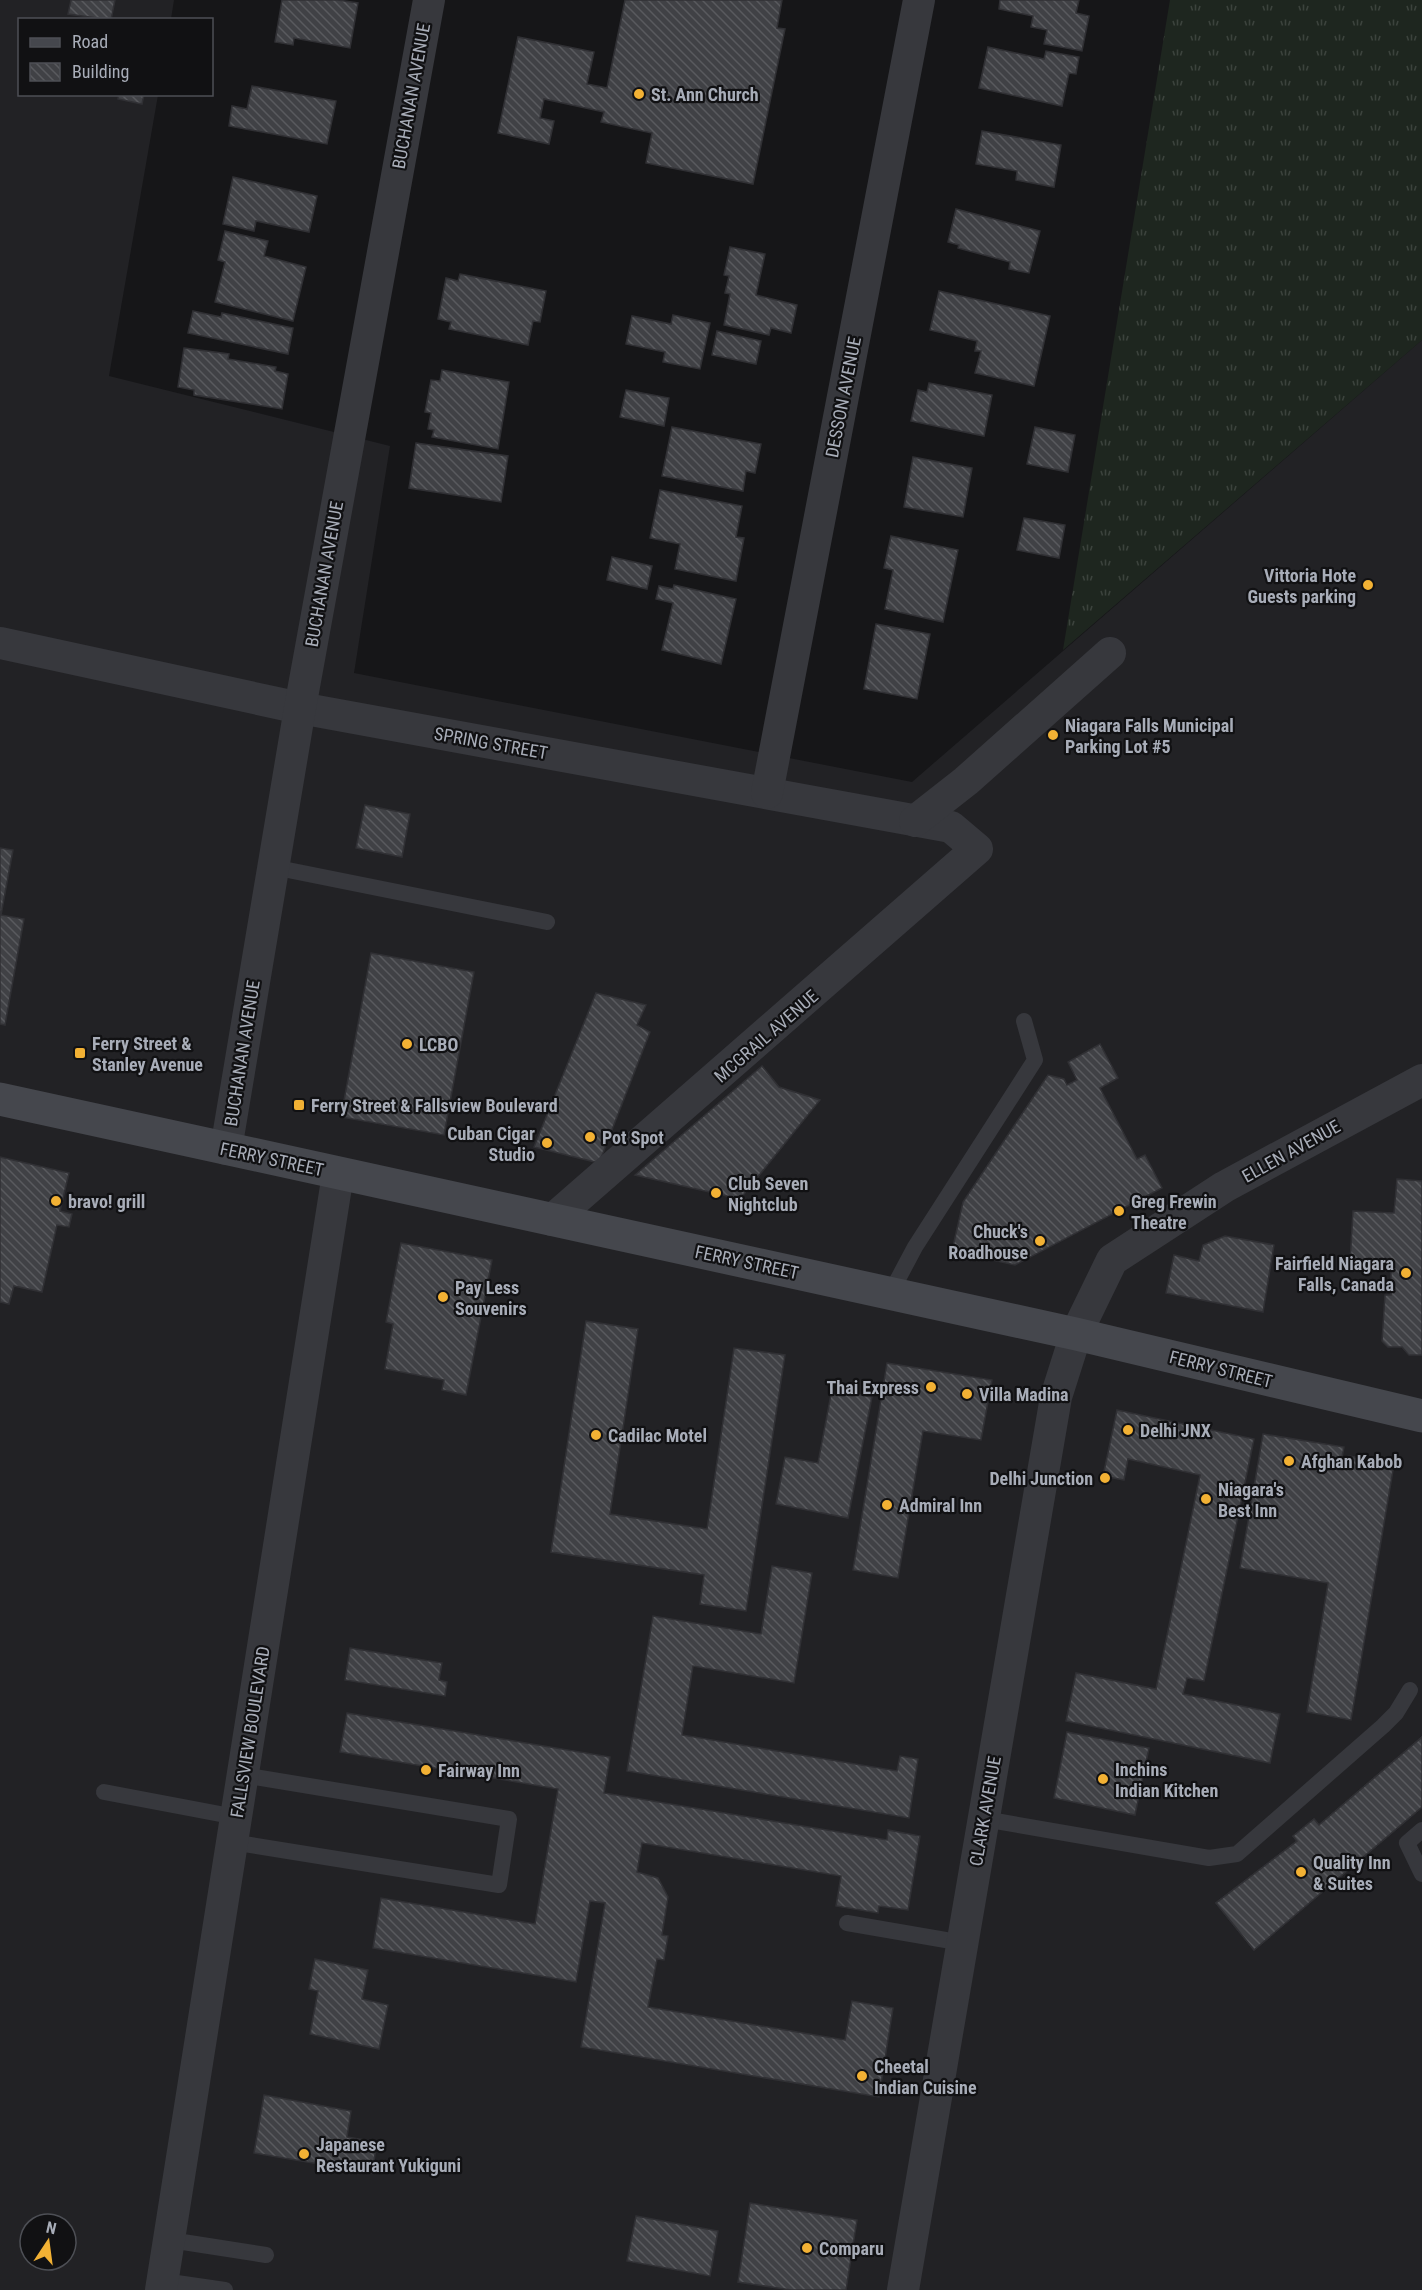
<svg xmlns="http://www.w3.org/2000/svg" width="1422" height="2290" font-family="'Roboto Condensed',sans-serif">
	<defs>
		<pattern id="grass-tufts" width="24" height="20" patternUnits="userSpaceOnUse" patternTransform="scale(1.5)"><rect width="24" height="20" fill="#1e261f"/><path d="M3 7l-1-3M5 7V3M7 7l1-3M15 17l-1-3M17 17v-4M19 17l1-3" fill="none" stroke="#3c433d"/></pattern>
		<pattern id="building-back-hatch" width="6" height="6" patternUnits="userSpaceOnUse" patternTransform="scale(1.5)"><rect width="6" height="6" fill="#404145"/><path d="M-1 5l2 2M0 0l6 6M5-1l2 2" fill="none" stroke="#595a5e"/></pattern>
	</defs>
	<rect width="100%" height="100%" fill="#161618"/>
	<path fill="#222225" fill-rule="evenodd" d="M 0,0 L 174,0 L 171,19 L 20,20 L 20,94 L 158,95 L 109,376 L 390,446 L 354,673 L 912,782 L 1422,340 L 1422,2290 L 0,2290 ZM 30,2224 L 66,2224 L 66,2260 L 30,2260 Z"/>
	<path fill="url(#grass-tufts)" d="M 1170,0 L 1422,0 L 1422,340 L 1063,650 Z"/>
	<g fill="url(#building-back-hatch)" stroke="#303034" stroke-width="1.5">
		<path d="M 71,0 L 115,0 L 111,20 L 68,14 Z"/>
		<path d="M 282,0 L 338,0 L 358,3 L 350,48 L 294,38 L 293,45 L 275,42 Z"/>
		<path d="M 625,0 L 782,0 L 777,28 L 785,29 L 753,184 L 646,163 L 652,133 L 601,122 L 604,112 L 544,99 L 540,118 L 554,121 L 549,144 L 498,133 L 518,37 L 594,52 L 587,84 L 607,88 Z"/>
		<path d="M 1000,0 L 1079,0 L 1076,13 L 1089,16 L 1082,51 L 1044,44 L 1047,30 L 1031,27 L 1033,16 L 999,9 Z"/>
		<path d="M 988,47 L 1044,59 L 1046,51 L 1079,57 L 1076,74 L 1069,73 L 1062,106 L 979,88 Z"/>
		<path d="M 252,86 L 336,101 L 327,144 L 229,126 L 232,106 L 247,109 Z"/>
		<path d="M 119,94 L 144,94 L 142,104 L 118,99 Z"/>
		<path d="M 982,131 L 1061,145 L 1054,187 L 1016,180 L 1017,171 L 976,164 Z"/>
		<path d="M 233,177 L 317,196 L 309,232 L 256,221 L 254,231 L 223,224 Z"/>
		<path d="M 956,209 L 1040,231 L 1029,273 L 1009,269 L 1010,262 L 958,248 L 959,245 L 948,242 Z"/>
		<path d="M 225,231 L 268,241 L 264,256 L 306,267 L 293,321 L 215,302 L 225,262 L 218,260 Z"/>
		<path d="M 730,247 L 765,254 L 756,295 L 797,305 L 791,333 L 771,328 L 769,335 L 724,325 L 730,294 L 725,293 L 729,276 L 724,275 Z"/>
		<path d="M 460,274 L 546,291 L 540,322 L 533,321 L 528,345 L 449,329 L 451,322 L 438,319 L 446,278 L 458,281 Z"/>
		<path d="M 939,291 L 1050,316 L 1034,386 L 975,373 L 981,351 L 975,351 L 977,341 L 930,330 Z"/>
		<path d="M 193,311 L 221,317 L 222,313 L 293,328 L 288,354 L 188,333 Z"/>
		<path d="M 673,315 L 710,323 L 700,369 L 663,362 L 665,352 L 626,344 L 632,316 L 671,324 Z"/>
		<path d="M 717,331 L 761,341 L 756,364 L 712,355 Z"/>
		<path d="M 184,348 L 229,354 L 228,359 L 276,367 L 275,371 L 288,374 L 282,409 L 194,395 L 194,390 L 178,387 Z"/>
		<path d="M 442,370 L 509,382 L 498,449 L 432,437 L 434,430 L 428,429 L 431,413 L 425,412 L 431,380 L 440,381 Z"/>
		<path d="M 929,383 L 992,395 L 984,436 L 911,421 L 918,390 L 927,392 Z"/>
		<path d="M 626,390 L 669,398 L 664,426 L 620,417 Z"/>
		<path d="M 672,427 L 761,444 L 755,473 L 746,471 L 743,491 L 662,476 Z"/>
		<path d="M 1035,427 L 1075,435 L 1068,472 L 1027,464 Z"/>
		<path d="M 416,443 L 508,456 L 501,502 L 409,488 Z"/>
		<path d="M 913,457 L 972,468 L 963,517 L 904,507 Z"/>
		<path d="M 660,490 L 742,506 L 736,537 L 744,538 L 736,581 L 675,569 L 680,544 L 650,538 Z"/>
		<path d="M 1024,518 L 1065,525 L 1059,558 L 1017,550 Z"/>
		<path d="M 891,536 L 958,550 L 943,622 L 885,609 L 893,570 L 884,568 Z"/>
		<path d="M 612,557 L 652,566 L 647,589 L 607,580 Z"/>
		<path d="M 674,585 L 736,599 L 721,664 L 662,650 L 673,603 L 656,599 L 659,586 L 673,589 Z"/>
		<path d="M 876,624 L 930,634 L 917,699 L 864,689 Z"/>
		<path d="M 365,805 L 410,814 L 402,857 L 356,848 Z"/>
		<path d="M 0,848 L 13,850 L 1,915 L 24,919 L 5,1025 L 0,1024 Z"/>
		<path d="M 371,953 L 474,972 L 444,1135 L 341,1117 Z"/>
		<path d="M 596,993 L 646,1005 L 637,1025 L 650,1032 L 599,1163 L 534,1147 Z"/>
		<path d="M 1100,1044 L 1118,1078 L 1100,1088 L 1137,1159 L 1145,1155 L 1162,1188 L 1015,1265 L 952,1251 L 963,1202 L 1048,1075 L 1064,1079 L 1067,1085 L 1077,1080 L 1068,1062 Z"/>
		<path d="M 762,1066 L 779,1087 L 820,1100 L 740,1199 L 635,1175 Z"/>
		<path d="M 0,1157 L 69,1173 L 60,1211 L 72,1214 L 69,1227 L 57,1225 L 42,1292 L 14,1286 L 9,1304 L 0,1302 Z"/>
		<path d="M 1397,1179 L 1422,1181 L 1422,1355 L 1409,1355 L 1402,1347 L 1388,1347 L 1382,1341 L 1385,1295 L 1391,1295 L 1391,1264 L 1350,1262 L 1353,1211 L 1394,1213 Z"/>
		<path d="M 1225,1236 L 1274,1245 L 1263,1312 L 1166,1293 L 1174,1255 L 1199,1261 L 1203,1245 Z"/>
		<path d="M 401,1243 L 492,1260 L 466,1395 L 442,1390 L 444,1380 L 385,1369 L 393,1324 L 386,1322 Z"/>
		<path d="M 586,1321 L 638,1329 L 610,1514 L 707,1529 L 734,1348 L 785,1355 L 746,1611 L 700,1604 L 704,1575 L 551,1552 Z"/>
		<path d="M 887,1363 L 992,1380 L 981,1440 L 923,1431 L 898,1578 L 853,1570 Z"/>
		<path d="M 832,1389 L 872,1397 L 848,1518 L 776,1504 L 785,1457 L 818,1463 Z"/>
		<path d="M 1117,1410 L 1254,1439 L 1204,1681 L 1187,1678 L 1183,1694 L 1280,1714 L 1270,1763 L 1066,1721 L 1076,1673 L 1156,1689 L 1200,1475 L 1128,1459 L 1124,1480 L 1103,1476 Z"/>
		<path d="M 1263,1434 L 1344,1447 L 1340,1467 L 1346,1468 L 1349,1456 L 1369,1459 L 1368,1466 L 1393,1470 L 1351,1720 L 1307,1712 L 1328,1583 L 1240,1568 Z"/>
		<path d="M 772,1566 L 812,1573 L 794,1683 L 693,1666 L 682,1735 L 897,1771 L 900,1756 L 918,1759 L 909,1818 L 627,1771 L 653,1616 L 761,1634 Z"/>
		<path d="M 350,1648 L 442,1663 L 439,1680 L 447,1682 L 445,1696 L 345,1680 Z"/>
		<path d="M 347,1713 L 610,1757 L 604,1793 L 887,1840 L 888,1830 L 920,1836 L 908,1910 L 879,1906 L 878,1913 L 836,1906 L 841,1876 L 642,1843 L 637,1872 L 658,1878 L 668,1897 L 662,1935 L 668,1936 L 664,1960 L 657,1959 L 648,2007 L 845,2040 L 852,2001 L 893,2008 L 879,2097 L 581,2047 L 605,1903 L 590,1901 L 576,1982 L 373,1948 L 381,1898 L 535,1924 L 558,1789 L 340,1752 Z"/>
		<path d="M 1067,1732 L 1149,1748 L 1135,1815 L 1054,1798 Z"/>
		<path d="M 1422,1737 L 1422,1807 L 1254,1950 L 1216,1903 L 1297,1841 L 1293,1836 L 1314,1819 L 1319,1825 Z"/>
		<path d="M 1422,1737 L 1422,1807 L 1254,1950 L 1216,1903 L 1297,1841 L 1293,1836 L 1314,1819 L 1319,1825 Z"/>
		<path d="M 315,1959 L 368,1970 L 362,1999 L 388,2005 L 379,2049 L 310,2034 L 318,1991 L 309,1989 Z"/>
		<path d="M 264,2095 L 351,2111 L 347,2137 L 377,2142 L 372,2173 L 254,2153 Z"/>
		<path d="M 750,2203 L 857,2220 L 846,2290 L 791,2290 L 738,2282 Z"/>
		<path d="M 636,2216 L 718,2231 L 710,2276 L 627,2261 Z"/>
	</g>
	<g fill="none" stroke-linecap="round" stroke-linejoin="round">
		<g stroke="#37383d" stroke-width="16">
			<path d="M 273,867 L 547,922"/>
			<path d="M 890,1294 L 915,1247 L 1035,1060 L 1024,1021"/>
			<path d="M 104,1792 L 236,1817"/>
			<path d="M 984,1819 L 1209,1858 L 1237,1854 L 1383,1726 L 1396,1713 L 1410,1690"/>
			<path d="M 1422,1830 L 1407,1843 L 1422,1874"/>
			<path d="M 232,1842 L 499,1885 L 509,1819 L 243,1775"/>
			<path d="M 847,1923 L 963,1943"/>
			<path d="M 170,2240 L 266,2255"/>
			<path d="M 163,2281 L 225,2290"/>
		</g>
		<g stroke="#37383d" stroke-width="32">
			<path d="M 0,643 L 300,708 L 951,827 L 977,849 L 552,1220"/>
			<path d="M 767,793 L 919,0"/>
			<path d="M 915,821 L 966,781 L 1110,653"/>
			<path d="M 226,1149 L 300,708 L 429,0"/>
			<path d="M 161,2290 L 338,1174"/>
			<path d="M 903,2290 L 1056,1397 L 1076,1334 L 1112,1260 L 1224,1187 L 1422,1080"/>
		</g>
		<path stroke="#45474d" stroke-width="33" d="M 0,1099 L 1076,1334 L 1422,1416"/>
	</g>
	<g fill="#f2b134" stroke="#111113" stroke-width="2">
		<circle cx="639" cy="94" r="6"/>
		<circle cx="1368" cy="585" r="6"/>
		<circle cx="1053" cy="735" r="6"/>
		<circle cx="407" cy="1044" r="6"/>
		<rect x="74" y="1047" width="12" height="12" rx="3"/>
		<rect x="293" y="1099" width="12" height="12" rx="3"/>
		<circle cx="590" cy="1137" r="6"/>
		<circle cx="547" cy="1143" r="6"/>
		<circle cx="716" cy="1193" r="6"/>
		<circle cx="56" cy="1201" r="6"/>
		<circle cx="1119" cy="1211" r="6"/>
		<circle cx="1040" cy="1241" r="6"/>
		<circle cx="1406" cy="1273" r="6"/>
		<circle cx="443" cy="1297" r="6"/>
		<circle cx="931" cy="1387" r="6"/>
		<circle cx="967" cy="1394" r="6"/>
		<circle cx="1128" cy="1430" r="6"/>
		<circle cx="596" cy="1435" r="6"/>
		<circle cx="1289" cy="1461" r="6"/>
		<circle cx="1105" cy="1478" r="6"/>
		<circle cx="1206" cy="1499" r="6"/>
		<circle cx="887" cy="1505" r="6"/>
		<circle cx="426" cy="1770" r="6"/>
		<circle cx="1103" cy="1779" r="6"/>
		<circle cx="1301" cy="1872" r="6"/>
		<circle cx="862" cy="2076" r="6"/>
		<circle cx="304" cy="2154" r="6"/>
		<circle cx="807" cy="2248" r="6"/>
	</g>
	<g text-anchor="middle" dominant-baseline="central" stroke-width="4.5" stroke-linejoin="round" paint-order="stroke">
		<g font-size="18" font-weight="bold" fill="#a8adb8" stroke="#111113" text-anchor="start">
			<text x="651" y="94">St. Ann Church</text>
			<text x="1356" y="575" text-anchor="end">Vittoria Hote<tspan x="1356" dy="21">Guests parking</tspan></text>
			<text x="1065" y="725">Niagara Falls Municipal<tspan x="1065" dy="21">Parking Lot #5</tspan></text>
			<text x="92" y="1043">Ferry Street &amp;<tspan x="92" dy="21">Stanley Avenue</tspan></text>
			<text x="419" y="1044">LCBO</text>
			<text x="311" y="1105">Ferry Street &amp; Fallsview Boulevard</text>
			<text x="535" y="1133" text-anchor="end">Cuban Cigar<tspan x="535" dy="21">Studio</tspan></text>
			<text x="602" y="1137">Pot Spot</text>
			<text x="728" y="1183">Club Seven<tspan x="728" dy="21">Nightclub</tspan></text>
			<text x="68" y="1201">bravo! grill</text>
			<text x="1131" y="1201">Greg Frewin<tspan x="1131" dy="21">Theatre</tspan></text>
			<text x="1028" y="1231" text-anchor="end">Chuck's<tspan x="1028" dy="21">Roadhouse</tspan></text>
			<text x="1394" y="1263" text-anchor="end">Fairfield Niagara<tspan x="1394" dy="21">Falls, Canada</tspan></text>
			<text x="455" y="1287">Pay Less<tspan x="455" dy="21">Souvenirs</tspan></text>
			<text x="919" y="1387" text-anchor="end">Thai Express</text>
			<text x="979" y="1394">Villa Madina</text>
			<text x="1140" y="1430">Delhi JNX</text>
			<text x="608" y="1435">Cadilac Motel</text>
			<text x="1301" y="1461">Afghan Kabob</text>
			<text x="1093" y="1478" text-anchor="end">Delhi Junction</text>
			<text x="1218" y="1489">Niagara's<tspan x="1218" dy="21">Best Inn</tspan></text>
			<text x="899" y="1505">Admiral Inn</text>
			<text x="1115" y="1769">Inchins<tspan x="1115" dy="21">Indian Kitchen</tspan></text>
			<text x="438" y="1770">Fairway Inn</text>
			<text x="1313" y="1862">Quality Inn<tspan x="1313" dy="21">&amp; Suites</tspan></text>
			<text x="874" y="2066">Cheetal<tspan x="874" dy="21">Indian Cuisine</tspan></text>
			<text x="316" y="2144">Japanese<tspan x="316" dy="21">Restaurant Yukiguni</tspan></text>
			<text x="819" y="2248">Comparu</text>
		</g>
		<g font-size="18" fill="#a8adb8" stroke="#111113">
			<text transform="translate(411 96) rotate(-80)">BUCHANAN AVENUE</text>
			<text transform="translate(843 397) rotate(-79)">DESSON AVENUE</text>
			<text transform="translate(324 574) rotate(-80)">BUCHANAN AVENUE</text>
			<text transform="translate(491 743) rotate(10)">SPRING STREET</text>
			<text transform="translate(766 1036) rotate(-41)">MCGRAIL AVENUE</text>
			<text transform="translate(242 1053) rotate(-81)">BUCHANAN AVENUE</text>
			<text transform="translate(1291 1151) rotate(-29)">ELLEN AVENUE</text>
			<text transform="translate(272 1159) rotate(12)">FERRY STREET</text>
			<text transform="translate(747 1262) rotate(12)">FERRY STREET</text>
			<text transform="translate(1221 1369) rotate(14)">FERRY STREET</text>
			<text transform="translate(250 1732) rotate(-81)">FALLSVIEW BOULEVARD</text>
			<text transform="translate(985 1811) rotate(-80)">CLARK AVENUE</text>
		</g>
	</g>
	<rect x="18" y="18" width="195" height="78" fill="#111113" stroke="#4d4f55" stroke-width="1.5"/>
	<rect x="30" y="38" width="30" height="9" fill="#45474d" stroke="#4d4f55" stroke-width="1.5"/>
	<text x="72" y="48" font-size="18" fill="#a8adb8">Road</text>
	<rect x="30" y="63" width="30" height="18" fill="url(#building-back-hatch)" stroke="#4d4f55" stroke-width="1.5"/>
	<text x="72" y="78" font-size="18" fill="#a8adb8">Building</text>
	<g transform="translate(48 2242) rotate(13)"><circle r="28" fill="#111113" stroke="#4d4f55" stroke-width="1.5"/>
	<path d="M0-4.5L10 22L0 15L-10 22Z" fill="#f2b134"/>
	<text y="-9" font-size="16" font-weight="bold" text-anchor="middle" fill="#a8adb8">N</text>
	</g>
</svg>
